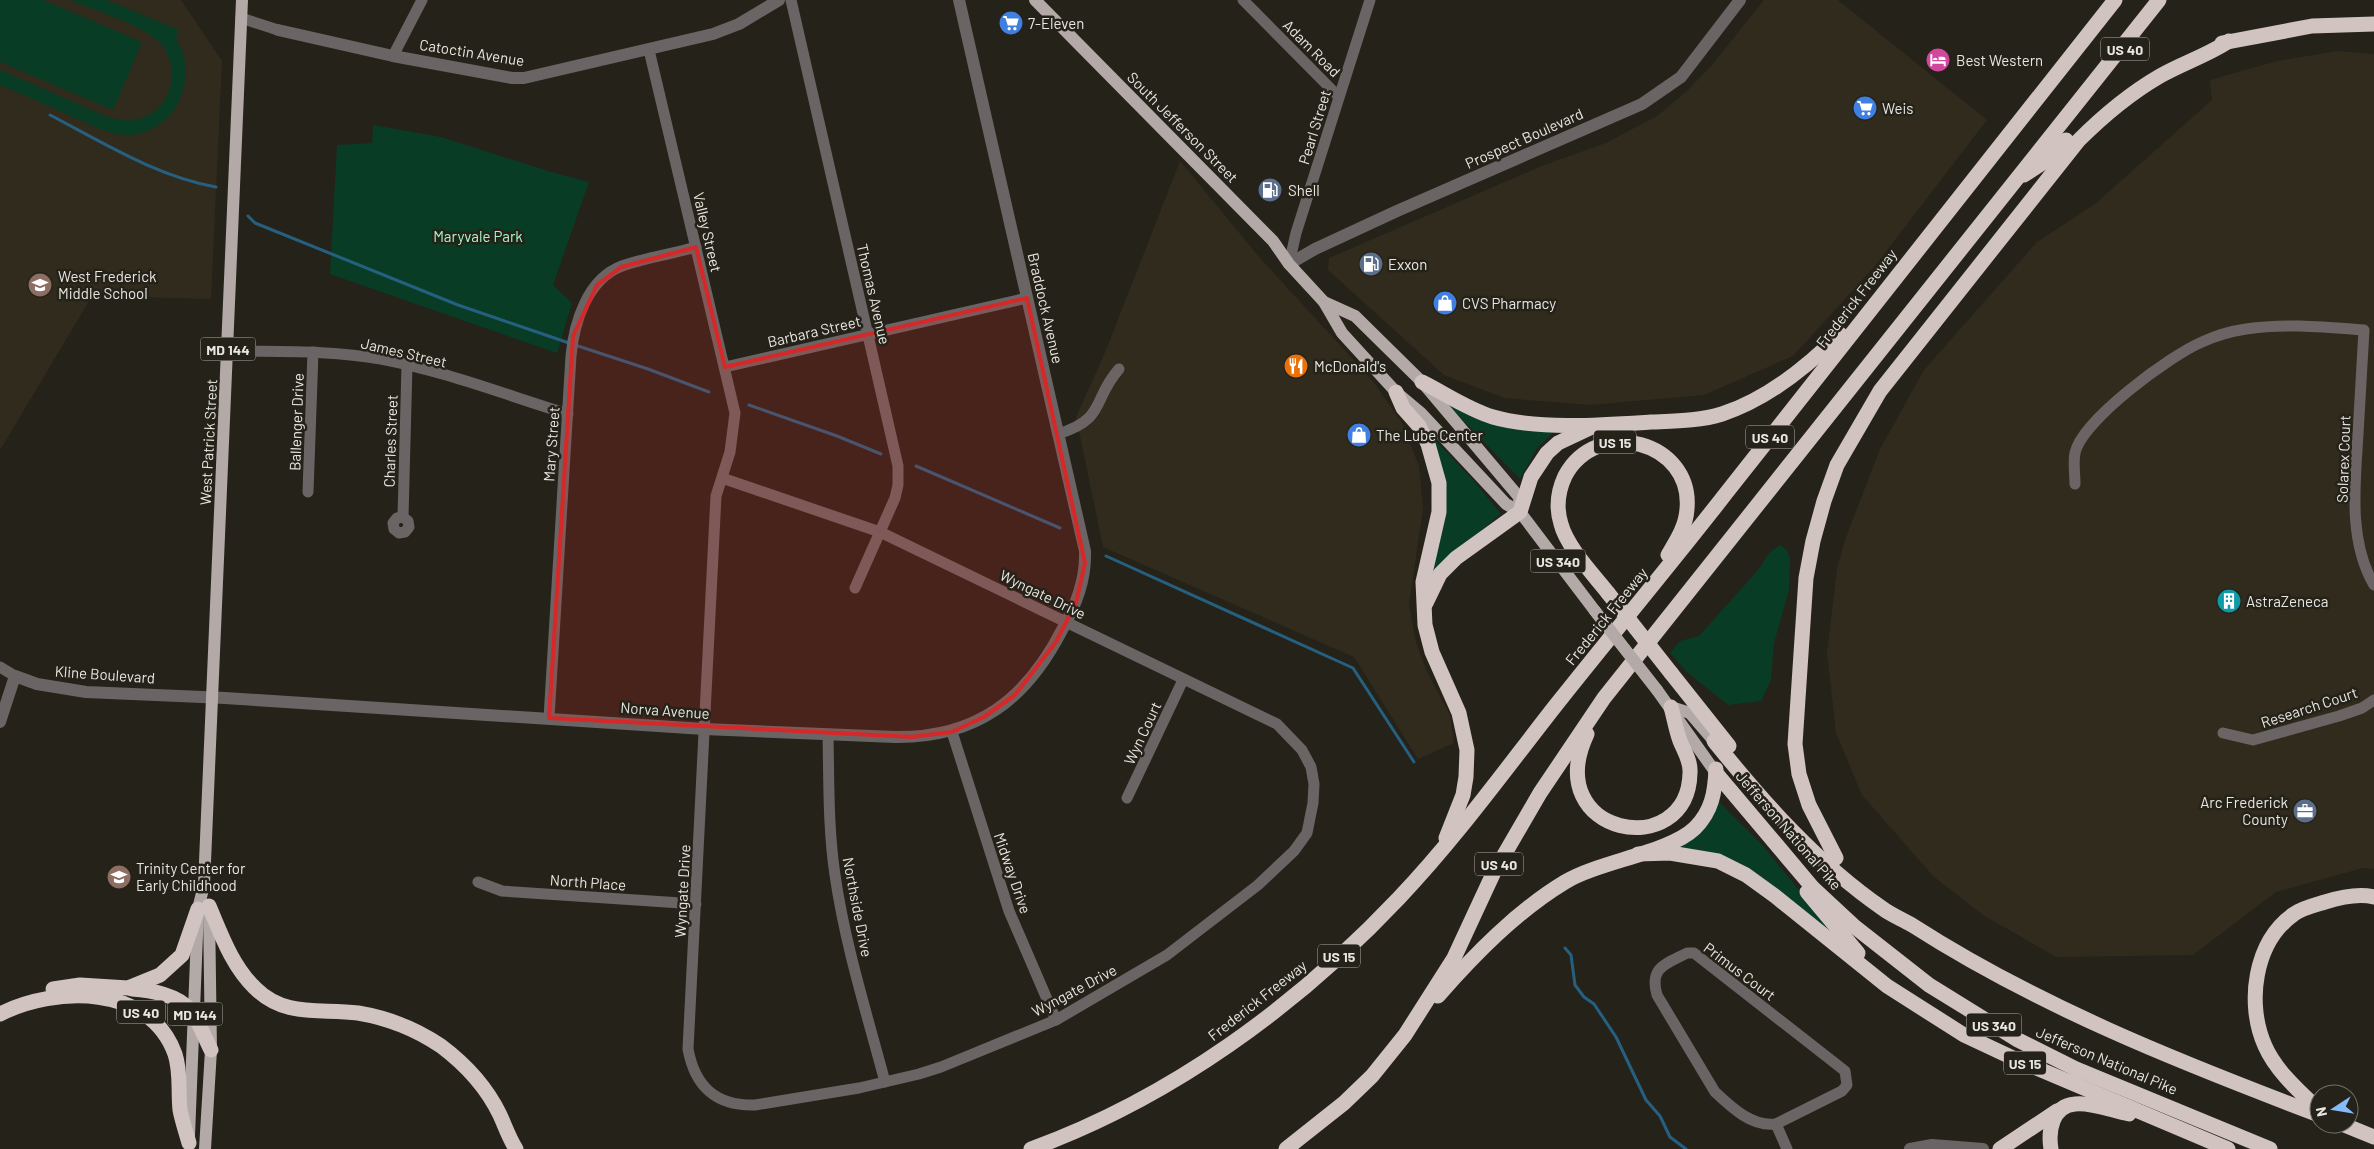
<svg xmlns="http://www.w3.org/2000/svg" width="2374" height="1149" font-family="Barlow,sans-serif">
	<rect width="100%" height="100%" fill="#25221a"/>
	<g fill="#312b1d">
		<path d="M 0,0 L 181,0 L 222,61 L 211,299 L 92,296 L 0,450 Z"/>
		<path d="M 1764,0 L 1838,0 L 1987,120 L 1875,266 L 1793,356 L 1704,395 L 1590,405 L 1504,398 L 1444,375 L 1328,270 L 1329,258 L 1544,165 L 1606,143 L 1657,116 L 1686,92 L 1711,66 Z"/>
		<path d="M 2338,51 L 2374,54 L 2374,869 L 2363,868 L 2276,892 L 2193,955 L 2056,957 L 1983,915 L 1933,876 L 1862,795 L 1836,733 L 1827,653 L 1837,569 L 1845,540 L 1880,449 L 1924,370 L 2037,242 L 2095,204 L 2212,100 L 2210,80 L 2277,61 Z"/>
		<path d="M 1180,161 L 1260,258 L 1372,380 L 1401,421 L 1419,466 L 1423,509 L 1409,604 L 1416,643 L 1427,672 L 1450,715 L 1454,743 L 1418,759 L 1354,657 L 1103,547 L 1076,417 L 1104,355 Z"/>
	</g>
	<g fill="#093c25">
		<path d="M 0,0 L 43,0 L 142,42 L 113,110 L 0,62 Z"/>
		<path d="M 71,0 L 107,0 L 179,30 L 176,39 C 189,60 188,78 179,101 C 171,121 146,136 124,135 C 108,134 92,125 77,119 C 52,107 26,96 0,85 L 0,70 L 110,118 C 118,119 125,121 133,120 C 170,116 184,69 160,43 C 144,26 94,10 71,0 Z"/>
		<path d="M 373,125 L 441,137 L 548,171 L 589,182 L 553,285 L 572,303 L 557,353 L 330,274 L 337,145 L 372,143 Z"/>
		<path d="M 1450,404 L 1555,431 L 1537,448 L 1520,479 L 1449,406 Z"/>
		<path d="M 1433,438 L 1473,480 L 1501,514 L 1444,561 L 1429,580 L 1433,559 Z"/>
		<path d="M 1780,545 L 1787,550 L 1790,559 L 1789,590 L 1774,643 L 1771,680 L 1761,701 L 1728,705 L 1687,672 L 1670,653 L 1680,641 L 1699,636 L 1758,570 L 1770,552 Z"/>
		<path d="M 1719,802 L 1763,846 L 1843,944 L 1801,911 L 1678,848 C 1697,835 1709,822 1719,802 Z"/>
	</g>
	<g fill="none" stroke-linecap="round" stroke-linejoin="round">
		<g stroke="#266081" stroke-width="3">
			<path d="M 50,115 C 104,143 156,176 216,187"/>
			<path d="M 248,216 L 255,223 L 458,305 L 569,343"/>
			<path d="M 575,345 L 648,369 L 709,392"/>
			<path d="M 749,405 L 837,436 L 881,454"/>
			<path d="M 916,466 L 1060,528"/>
			<path d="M 1106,556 L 1353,668 L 1414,762"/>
			<path d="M 1565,948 L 1571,955 L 1575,985 L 1584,997 L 1594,1004 L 1616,1037 L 1646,1100 L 1660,1116 L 1670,1137 L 1686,1149"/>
		</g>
		<g stroke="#6a6564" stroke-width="11">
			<path d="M 791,0 L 898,466 L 898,485 L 895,498 L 855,588"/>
			<path d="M 1243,0 L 1338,96"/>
			<path d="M 241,18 L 278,30"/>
			<path d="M 649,50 L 735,413 L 730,452 L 716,496 L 688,1049 C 695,1087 716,1106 755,1105 L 859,1088 L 919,1074 L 941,1067 L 1056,1020 L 1167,955 L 1258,885 L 1294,851 L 1307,833 L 1313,803 L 1314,784 L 1311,767 L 1302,750 L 1277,724 L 880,532 L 722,478"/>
			<path d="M 393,56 L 422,0"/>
			<path d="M 1289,264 L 1296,233 L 1370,0"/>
			<path d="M 228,351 C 279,352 331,350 381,359 C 444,371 506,395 568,414"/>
			<path d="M 725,367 L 1027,298"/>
			<path d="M 1058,434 C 1107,419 1092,399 1119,369"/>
			<path d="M 2075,484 C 2075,474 2073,462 2075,453 C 2082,420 2171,355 2202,342 C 2215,336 2232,331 2246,329 C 2285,323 2325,327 2364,330 C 2362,365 2360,400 2358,434 C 2355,484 2348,541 2374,585"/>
			<path d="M 308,492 L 313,352"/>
			<path d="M 403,517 L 397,518 L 393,523 L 394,529 L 399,533 L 405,532 L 409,527 L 408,521 L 403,517 L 407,365"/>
			<path d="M 0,667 L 15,676"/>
			<path d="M 549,718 L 571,356 C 574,323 587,279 622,266 C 645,258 672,254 696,247"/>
			<path d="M 952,732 L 1009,911 L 1056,1020"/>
			<path d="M 2223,733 L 2253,740 L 2339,716 L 2362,708 L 2374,700"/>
			<path d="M 828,734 C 829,780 828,828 835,875 C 845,945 867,1014 885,1082"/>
			<path d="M 1127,798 L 1183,680"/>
			<path d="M 478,882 L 502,891 L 696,904"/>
			<path d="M 1687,953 L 1694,953 L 1845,1071 L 1847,1085 L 1842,1091 L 1776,1124 C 1752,1127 1732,1108 1715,1092 L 1657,995 C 1649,967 1666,964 1687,953 Z"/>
			<path d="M 1776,1124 L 1787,1149"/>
		</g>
		<g stroke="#6a6564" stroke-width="12">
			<path d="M 278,30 L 393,56 L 512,78 L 524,78 L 713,34 L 739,24 L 779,0"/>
			<path d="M 1289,264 L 1315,249 L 1397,211 L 1642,104 L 1681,77 L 1740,0"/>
			<path d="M 0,722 L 15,676 L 37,684 L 86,692 L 225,698 L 704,729 L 895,737 C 976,738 1026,700 1062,630 C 1076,605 1086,580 1085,551 L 959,0"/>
			<path d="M 1910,1149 L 1932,1145 L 1983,1149"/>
		</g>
		<g stroke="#b3a9a6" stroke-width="12">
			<path d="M 1035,0 L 1273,241 L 1289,264 L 1324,302 L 1342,333 L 1396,392 L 1421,413 L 1506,504 L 1520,512 L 1595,611"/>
			<path d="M 1324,302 L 1355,316 L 1422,382 L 1519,497 L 1520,512"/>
			<path d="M 1657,690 L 1716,773"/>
			<path d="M 1671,707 L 1690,713 L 1714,741"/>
			<path d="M 189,1136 L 198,909 L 204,885 L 242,0"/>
			<path d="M 205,1149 L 211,1050 L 209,909"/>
		</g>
		<g stroke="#d0c3c0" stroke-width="15">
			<path d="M 2222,43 L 2312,26 L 2374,24"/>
			<path d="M 2024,175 L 2041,164 L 2066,140"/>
			<path d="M 1422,382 C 1446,394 1467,409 1493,417 C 1538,430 1604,425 1651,422 C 1674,421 1700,421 1722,414 C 1768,399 1807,367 1840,334"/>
			<path d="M 1396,392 L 1403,408 L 1419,426 L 1428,444 L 1439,483 L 1439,512 L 1423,582 L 1425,625 L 1432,652 L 1459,713 L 1467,750 L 1466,777 L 1463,795 L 1446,838"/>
			<path d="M 1608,593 C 1593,574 1567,547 1561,524 C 1556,508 1558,491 1565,476 C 1597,416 1693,441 1687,509 C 1686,526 1677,540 1668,555"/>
			<path d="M 1426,603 L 1440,574 L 1456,558 L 1520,512 L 1531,477 L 1547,453 L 1558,443 L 1592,427"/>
			<path d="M 1671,673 L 1729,746"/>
			<path d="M 1587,734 C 1539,836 1688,863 1690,773 C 1691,761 1684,751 1680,741 C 1676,730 1674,718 1671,707"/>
			<path d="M 1714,741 C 1763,802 1817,863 1882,908 C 1891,915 1902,919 1912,925 C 2038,1006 2179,1062 2319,1115"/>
			<path d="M 1716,773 L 1813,888 L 1855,927 L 1929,985 L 2018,1040 L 2076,1069 L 2270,1149"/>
			<path d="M 1638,854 L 1670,853 L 1718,861 L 1746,875 L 1775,896 L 1887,986 L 1964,1035 L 2013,1058 L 2228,1149"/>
			<path d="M 1836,858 L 1809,805 L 1799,774 L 1795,744 L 1806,578 L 1813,541 L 1824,501 L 1837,465 L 1880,391 L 2078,141 C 2103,116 2129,94 2160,76 C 2183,63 2208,55 2229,41"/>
			<path d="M 1807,892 L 1858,953"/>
			<path d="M 209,906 C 221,934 232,966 255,988 C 285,1018 320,1008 358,1013 C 388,1018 416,1029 441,1046 C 465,1064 487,1088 500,1115 C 505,1126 509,1138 516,1149"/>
			<path d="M 53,989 L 80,985 L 128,988 L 160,975 L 182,955 L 198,909"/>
			<path d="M 132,989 C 150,990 179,995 191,1011 C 199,1022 205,1038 211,1050"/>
			<path d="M 1438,996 C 1475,954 1517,911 1565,882 C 1600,861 1669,853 1695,828 C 1712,811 1715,792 1716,769"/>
			<path d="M 0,1014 C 55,986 150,984 175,1054 C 181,1072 178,1091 180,1110 C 182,1121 186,1132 189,1143"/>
			<path d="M 2319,1110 C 2299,1091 2276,1071 2265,1046 C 2246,1004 2254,942 2294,914 C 2302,908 2315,905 2325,902 C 2341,897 2358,893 2374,897"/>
			<path d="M 2342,1124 L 2374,1137"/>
			<path d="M 1031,1149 C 1171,1098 1297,1006 1399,898 C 1456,838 1505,770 1556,705 C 1613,633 1671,564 1727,492 C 1856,327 1985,163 2115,0"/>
			<path d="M 1286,1149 L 1344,1103 L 1372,1076 L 1405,1035 L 1454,958 L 1493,874 L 1540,793 L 1604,698 L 2159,0"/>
			<path d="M 2000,1149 L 2057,1111"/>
			<path d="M 2051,1149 C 2048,1131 2052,1106 2075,1104 C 2091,1102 2113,1111 2129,1114"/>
		</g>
		<path stroke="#b3a9a6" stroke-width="12" d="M 1595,611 L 1657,690"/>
		<path stroke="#d0c3c0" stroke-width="15" d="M 1608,593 L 1671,673"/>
	</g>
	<path fill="#d62828" fill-opacity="0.2" stroke="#d62828" stroke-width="4" stroke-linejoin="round" d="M 696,247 L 725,367 L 1027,298 L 1085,563 L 1076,603 L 1056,642 L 1015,695 L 984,717 L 952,732 L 912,737 L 549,718 L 573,336 L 597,285 L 621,267 Z"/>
	<defs>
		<symbol id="supermarket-disc" viewBox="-11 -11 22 22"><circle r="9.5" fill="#3f7fe0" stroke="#25221a"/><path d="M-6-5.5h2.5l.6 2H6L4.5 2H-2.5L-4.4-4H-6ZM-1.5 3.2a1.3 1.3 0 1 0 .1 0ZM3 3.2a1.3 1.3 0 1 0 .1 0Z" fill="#fff"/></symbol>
		<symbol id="hotel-disc" viewBox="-11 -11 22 22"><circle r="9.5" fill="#d1479c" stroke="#25221a"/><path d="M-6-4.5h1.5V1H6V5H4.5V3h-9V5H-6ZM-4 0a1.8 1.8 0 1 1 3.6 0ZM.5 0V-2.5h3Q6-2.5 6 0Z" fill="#fff"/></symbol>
		<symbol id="fuel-disc" viewBox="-11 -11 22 22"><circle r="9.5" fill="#5c6f8a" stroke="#25221a"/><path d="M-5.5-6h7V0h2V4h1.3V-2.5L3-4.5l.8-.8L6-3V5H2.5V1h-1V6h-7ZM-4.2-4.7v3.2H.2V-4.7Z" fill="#fff"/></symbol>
		<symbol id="school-disc" viewBox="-11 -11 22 22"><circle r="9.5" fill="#8d6e63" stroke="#25221a"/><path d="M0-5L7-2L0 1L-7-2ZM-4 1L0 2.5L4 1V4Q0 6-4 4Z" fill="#fff"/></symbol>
		<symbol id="shop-disc" viewBox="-11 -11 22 22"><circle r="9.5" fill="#3f7fe0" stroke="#25221a"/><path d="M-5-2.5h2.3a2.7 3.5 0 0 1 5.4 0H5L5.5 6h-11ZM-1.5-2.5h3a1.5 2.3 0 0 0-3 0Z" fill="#fff"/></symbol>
		<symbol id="restaurant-disc" viewBox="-11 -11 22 22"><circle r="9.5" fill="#e8710a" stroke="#25221a"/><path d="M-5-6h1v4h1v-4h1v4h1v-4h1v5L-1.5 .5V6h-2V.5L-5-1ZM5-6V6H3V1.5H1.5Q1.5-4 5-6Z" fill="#fff"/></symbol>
		<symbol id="building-disc" viewBox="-11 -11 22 22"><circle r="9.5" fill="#0f9aa8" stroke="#25221a"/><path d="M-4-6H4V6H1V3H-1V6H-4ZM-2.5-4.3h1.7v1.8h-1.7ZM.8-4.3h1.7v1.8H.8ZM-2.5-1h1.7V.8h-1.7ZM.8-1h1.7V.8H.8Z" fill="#fff"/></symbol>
		<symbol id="office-disc" viewBox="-11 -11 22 22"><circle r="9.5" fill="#5c6f8a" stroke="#25221a"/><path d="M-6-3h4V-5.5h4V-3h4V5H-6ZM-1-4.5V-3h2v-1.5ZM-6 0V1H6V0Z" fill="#fff"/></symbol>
	</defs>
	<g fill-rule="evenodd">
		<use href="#supermarket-disc" x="997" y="9" width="28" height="28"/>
		<use href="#hotel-disc" x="1924" y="46" width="28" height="28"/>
		<use href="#supermarket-disc" x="1851" y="94" width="28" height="28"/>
		<use href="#fuel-disc" x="1256" y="176" width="28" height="28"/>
		<use href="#fuel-disc" x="1357" y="250" width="28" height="28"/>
		<use href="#school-disc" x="26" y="271" width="28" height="28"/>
		<use href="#shop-disc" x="1431" y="289" width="28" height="28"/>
		<use href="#restaurant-disc" x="1282" y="352" width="28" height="28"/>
		<use href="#shop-disc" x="1345" y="421" width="28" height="28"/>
		<use href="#building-disc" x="2215" y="587" width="28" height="28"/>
		<use href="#office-disc" x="2291" y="797" width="28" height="28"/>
		<use href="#school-disc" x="105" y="863" width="28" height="28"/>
	</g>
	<g text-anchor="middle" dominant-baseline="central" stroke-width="5" stroke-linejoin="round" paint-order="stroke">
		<g fill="#25221a" stroke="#aeaba5" stroke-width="1">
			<rect x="2101" y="37.5" width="48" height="23" rx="4"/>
			<rect x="200.5" y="337.5" width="55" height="23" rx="4"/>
			<rect x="1746" y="425.5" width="48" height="23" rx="4"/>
			<rect x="1594" y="430.5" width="42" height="23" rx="4"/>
			<rect x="1530.5" y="549.5" width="55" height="23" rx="4"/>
			<rect x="1475" y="852.5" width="48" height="23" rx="4"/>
			<rect x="1318" y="944.5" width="42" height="23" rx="4"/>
			<rect x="117" y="1000.5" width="48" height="23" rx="4"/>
			<rect x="167.5" y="1002.5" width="55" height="23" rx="4"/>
			<rect x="1966.5" y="1013.5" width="55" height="23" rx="4"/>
			<rect x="2004" y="1051.5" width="42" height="23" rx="4"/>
		</g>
		<g font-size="14" font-weight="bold" fill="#e8e6e0">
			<text x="2125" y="49">US 40</text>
			<text x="228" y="349">MD 144</text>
			<text x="1770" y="437">US 40</text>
			<text x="1615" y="442">US 15</text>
			<text x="1558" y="561">US 340</text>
			<text x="1499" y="864">US 40</text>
			<text x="1339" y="956">US 15</text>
			<text x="141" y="1012">US 40</text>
			<text x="195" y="1014">MD 144</text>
			<text x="1994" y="1025">US 340</text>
			<text x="2025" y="1063">US 15</text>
		</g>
		<g font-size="15" fill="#e8e6e0" stroke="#25221a" text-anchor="start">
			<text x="1028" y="23">7-Eleven</text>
			<text x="1956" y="60">Best Western</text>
			<text x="1882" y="108">Weis</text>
			<text x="1288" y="190">Shell</text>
			<text x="1388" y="264">Exxon</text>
			<text x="58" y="276">West Frederick<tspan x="58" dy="17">Middle School</tspan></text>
			<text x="1462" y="303">CVS Pharmacy</text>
			<text x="1314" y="366">McDonald's</text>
			<text x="1376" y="435">The Lube Center</text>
			<text x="2246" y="601">AstraZeneca</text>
			<text x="2288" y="802" text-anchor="end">Arc Frederick<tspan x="2288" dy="17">County</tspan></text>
			<text x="136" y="868">Trinity Center for<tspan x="136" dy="17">Early Childhood</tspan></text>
		</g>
		<g font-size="15" fill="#e8e6e0" stroke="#25221a">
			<text transform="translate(1312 48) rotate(45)">Adam Road</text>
			<text transform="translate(472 52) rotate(9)">Catoctin Avenue</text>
			<text transform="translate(1183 127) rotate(45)">South Jefferson Street</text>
			<text transform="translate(1314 127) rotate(-73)">Pearl Street</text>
			<text transform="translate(1524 138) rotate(-24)">Prospect Boulevard</text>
			<text transform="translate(708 232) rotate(77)">Valley Street</text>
			<text transform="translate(874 294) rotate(77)">Thomas Avenue</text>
			<text transform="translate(1856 298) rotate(-52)">Frederick Freeway</text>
			<text transform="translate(1046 308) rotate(77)">Braddock Avenue</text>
			<text transform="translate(814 331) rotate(-13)">Barbara Street</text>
			<text transform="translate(404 352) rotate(13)">James Street</text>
			<text transform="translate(296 422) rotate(-88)">Ballenger Drive</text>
			<text transform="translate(390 441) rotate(-88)">Charles Street</text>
			<text transform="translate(208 442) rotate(-87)">West Patrick Street</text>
			<text transform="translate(551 444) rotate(-86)">Mary Street</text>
			<text transform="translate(2343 459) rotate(-88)">Solarex Court</text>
			<text transform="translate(1043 594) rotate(26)">Wyngate Drive</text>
			<text transform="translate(1606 616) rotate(-51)">Frederick Freeway</text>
			<text transform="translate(105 674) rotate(4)">Kline Boulevard</text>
			<text transform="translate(2309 707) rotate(-18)">Research Court</text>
			<text transform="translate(665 710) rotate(4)">Norva Avenue</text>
			<text transform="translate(1142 733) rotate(-65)">Wyn Court</text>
			<text transform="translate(1789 830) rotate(49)">Jefferson National Pike</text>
			<text transform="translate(1013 873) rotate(71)">Midway Drive</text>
			<text transform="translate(588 882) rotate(4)">North Place</text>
			<text transform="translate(682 891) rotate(-87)">Wyngate Drive</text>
			<text transform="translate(858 907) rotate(79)">Northside Drive</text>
			<text transform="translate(1740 971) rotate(37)">Primus Court</text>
			<text transform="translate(1074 990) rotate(-28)">Wyngate Drive</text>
			<text transform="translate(1257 1000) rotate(-38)">Frederick Freeway</text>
			<text transform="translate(2107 1060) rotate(23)">Jefferson National Pike</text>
		</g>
		<g font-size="15" fill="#a2fac8" stroke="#25221a">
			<text x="478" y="236">Maryvale Park</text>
		</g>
	</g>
	<g transform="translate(2334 1109) rotate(258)"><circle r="24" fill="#25221a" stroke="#737069"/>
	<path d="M0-4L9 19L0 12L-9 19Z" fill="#85bbfb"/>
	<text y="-8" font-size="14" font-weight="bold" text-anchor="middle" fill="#e8e6e0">N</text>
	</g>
</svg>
